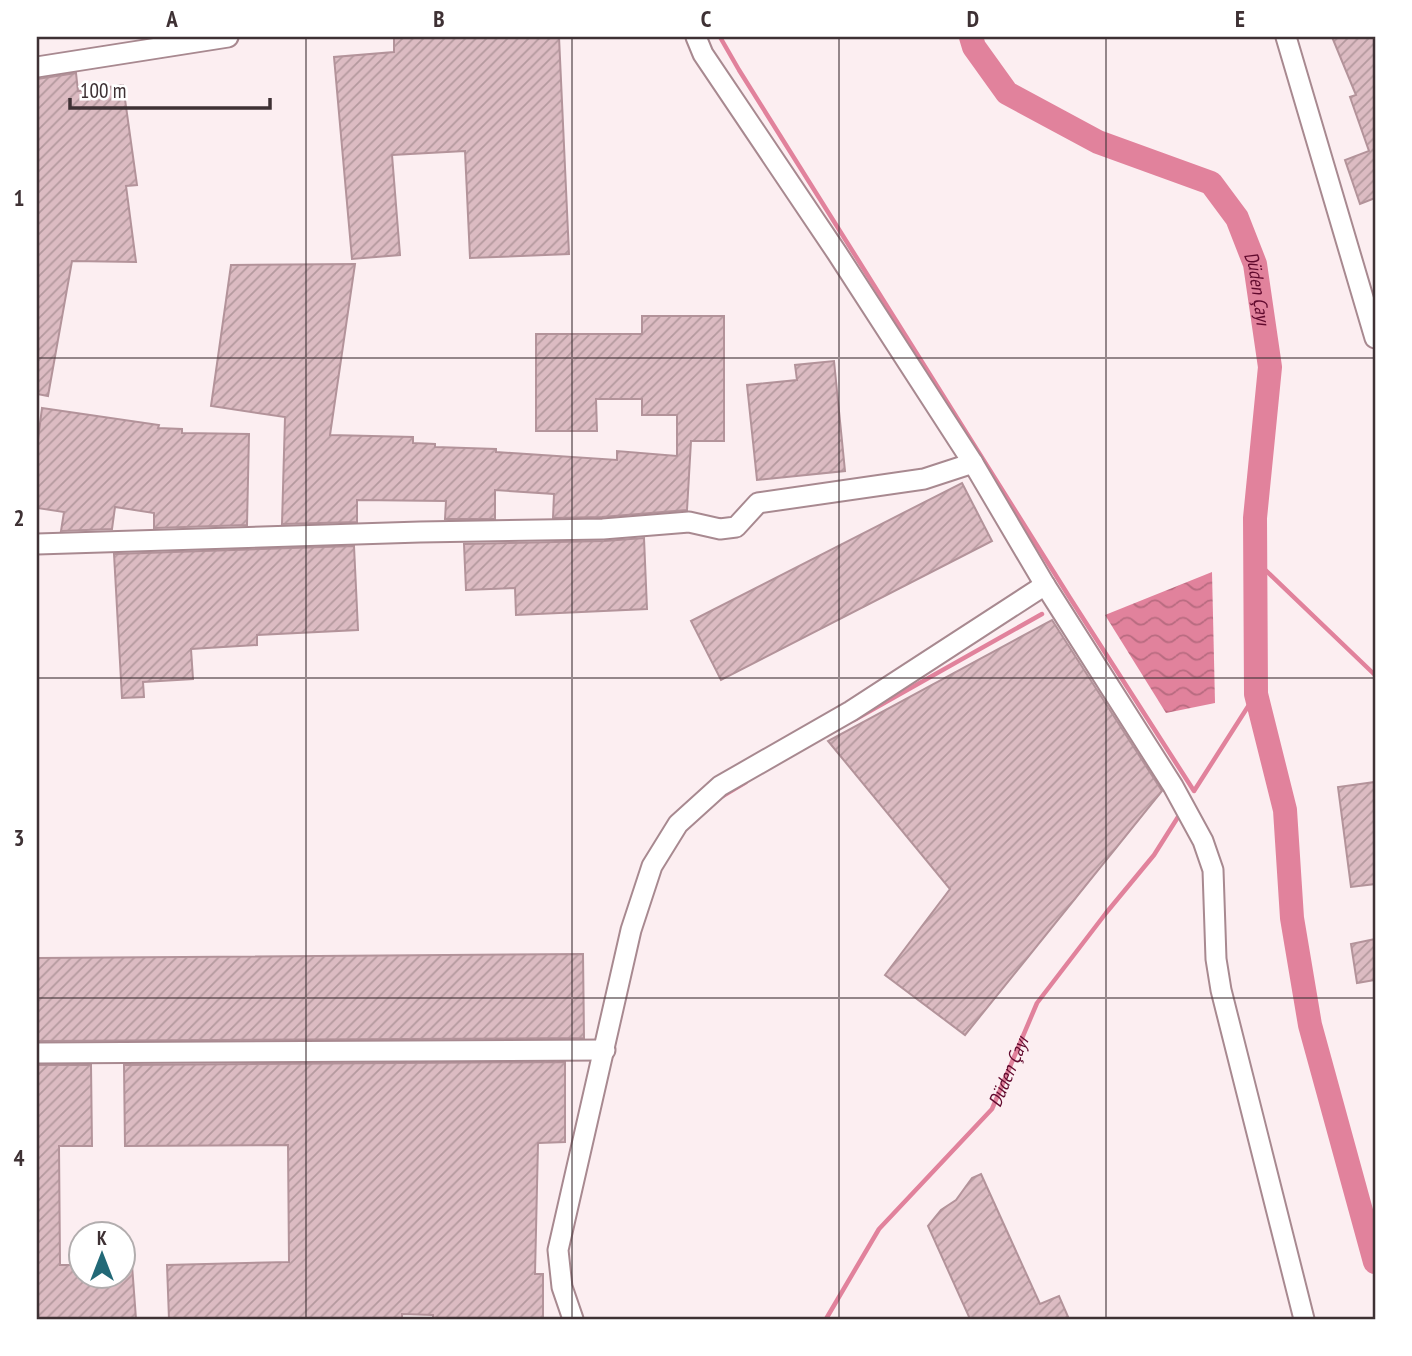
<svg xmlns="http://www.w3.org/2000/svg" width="1412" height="1356" font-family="'PT Sans Narrow',sans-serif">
	<defs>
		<pattern id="water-waves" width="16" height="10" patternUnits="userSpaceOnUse" patternTransform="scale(1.75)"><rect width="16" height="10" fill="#e1829c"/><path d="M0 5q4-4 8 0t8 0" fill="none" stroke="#b86b80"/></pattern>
		<pattern id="building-hatch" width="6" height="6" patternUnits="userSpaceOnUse" patternTransform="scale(1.75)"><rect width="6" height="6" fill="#dcbbc2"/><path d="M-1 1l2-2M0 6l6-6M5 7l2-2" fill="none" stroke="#b4999e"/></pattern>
	</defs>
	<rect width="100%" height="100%" fill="#fceef1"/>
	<path fill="url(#water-waves)" d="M 1212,572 L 1215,703 L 1166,713 L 1105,615 Z"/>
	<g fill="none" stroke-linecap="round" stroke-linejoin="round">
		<g stroke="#e1829c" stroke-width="4.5">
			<path d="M 720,37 L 739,70 L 1070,598 L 1194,791 L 1256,694"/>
			<path d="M 1255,560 L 1375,675"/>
			<path d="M 854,720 L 1042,614"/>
			<path d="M 721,797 L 746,782"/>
			<path id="s1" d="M 826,1319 L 879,1229 L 992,1109 L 1037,1003 L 1106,913 L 1154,855 L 1178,817"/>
		</g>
		<path stroke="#e1829c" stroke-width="24" id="s2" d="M 971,37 L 974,47 L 1007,93 L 1098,142 L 1211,183 L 1237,218 L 1255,264 L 1270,367 L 1255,518 L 1256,694 L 1285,810 L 1292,918 L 1310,1025 L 1375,1262"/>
	</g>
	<g fill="url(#building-hatch)" stroke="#b3939a" stroke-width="2">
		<path d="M 394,37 L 559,37 L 569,254 L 470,258 L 465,151 L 392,155 L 400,255 L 352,259 L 334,57 L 394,52 Z"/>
		<path d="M 1332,37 L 1375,37 L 1375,198 L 1360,204 L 1345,160 L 1369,151 L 1350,97 L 1356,95 Z"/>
		<path d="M 76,73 L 78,91 L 123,85 L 137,185 L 126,186 L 136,262 L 72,261 L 48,396 L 37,394 L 37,79 Z"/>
		<path d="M 355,264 L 330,435 L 413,437 L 413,443 L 435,444 L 435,447 L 496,449 L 496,452 L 617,460 L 617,451 L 677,456 L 677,415 L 642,415 L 642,399 L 596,399 L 597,431 L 536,431 L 536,334 L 642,334 L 642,316 L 724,316 L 724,441 L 691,441 L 687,510 L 602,517 L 553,518 L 554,494 L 495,490 L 495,519 L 445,519 L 446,501 L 357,500 L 357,522 L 282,524 L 285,417 L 211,406 L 231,265 Z"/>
		<path d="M 834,361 L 845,471 L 757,480 L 747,385 L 797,380 L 795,365 Z"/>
		<path d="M 42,408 L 159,425 L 158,428 L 182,429 L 182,433 L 249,434 L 247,525 L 154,528 L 154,513 L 115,507 L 112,529 L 61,531 L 64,512 L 37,508 L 37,447 Z"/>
		<path d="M 962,483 L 992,541 L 721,680 L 691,621 Z"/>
		<path d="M 644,538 L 647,609 L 516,615 L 515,588 L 466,590 L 464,544 L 604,541 Z"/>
		<path d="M 354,546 L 358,630 L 257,635 L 257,645 L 191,649 L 193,679 L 143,682 L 144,697 L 122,698 L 114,554 Z"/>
		<path d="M 1052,620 L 1162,791 L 965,1035 L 885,975 L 950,889 L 828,741 Z"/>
		<path d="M 1375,782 L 1375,884 L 1351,887 L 1338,787 Z"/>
		<path d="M 1375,939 L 1375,980 L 1357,983 L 1351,944 Z"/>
		<path d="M 583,954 L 584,1038 L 38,1041 L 38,958 Z"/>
		<path d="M 565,1062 L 565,1142 L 538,1143 L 535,1274 L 543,1274 L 543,1318 L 433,1319 L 433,1315 L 402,1314 L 402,1319 L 169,1319 L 167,1265 L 289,1262 L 288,1145 L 125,1146 L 124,1065 Z"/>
		<path d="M 37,1065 L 91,1065 L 92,1146 L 59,1146 L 60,1265 L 80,1265 L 80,1276 L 122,1276 L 122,1265 L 132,1265 L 136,1319 L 37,1319 Z"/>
		<path d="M 981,1174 L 1040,1304 L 1059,1296 L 1069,1319 L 970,1319 L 928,1226 L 941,1210 L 956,1200 L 972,1178 Z"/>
	</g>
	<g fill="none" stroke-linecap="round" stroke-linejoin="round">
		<defs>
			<g id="minor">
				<path d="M 696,37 L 703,54 L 837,253 L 973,463 L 1045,585 L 1173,786 L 1203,841 L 1213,870 L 1216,959 L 1221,990 L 1304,1319"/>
				<path d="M 1286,37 L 1375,338"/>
				<path d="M 37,67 L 228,37"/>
				<path d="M 37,544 L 420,532 L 603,529 L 689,522 L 720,529 L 736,527 L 758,503 L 924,479 L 973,463"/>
				<path d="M 37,1053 L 605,1050"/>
				<path d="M 573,1319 L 562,1287 L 558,1250 L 631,930 L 652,866 L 678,824 L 720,786 L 851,711 L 1045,585"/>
			</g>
		</defs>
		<use href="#minor" stroke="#a88990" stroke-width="23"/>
		<use href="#minor" stroke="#fff" stroke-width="19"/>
	</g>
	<path fill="none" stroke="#3e3134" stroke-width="2" stroke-opacity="0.55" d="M 306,37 L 306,1319M 572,37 L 572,1319M 839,37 L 839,1319M 1106,37 L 1106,1319M 37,358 L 1375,358M 37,678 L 1375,678M 37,998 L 1375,998"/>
	<g text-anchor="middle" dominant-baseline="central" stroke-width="5" stroke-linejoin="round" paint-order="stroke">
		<g font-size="19" font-style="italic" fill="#60092d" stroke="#fff">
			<text stroke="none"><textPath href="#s2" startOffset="408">Düden Çayı</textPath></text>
			<text stroke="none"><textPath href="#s1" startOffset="310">Düden Çayı</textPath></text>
		</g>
	</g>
	<rect width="1412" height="1356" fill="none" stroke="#ffffff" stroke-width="77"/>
	<g transform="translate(102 1255)"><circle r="33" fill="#ffffff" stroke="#b2adae" stroke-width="2"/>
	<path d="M0-5L12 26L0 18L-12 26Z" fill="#226977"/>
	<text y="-10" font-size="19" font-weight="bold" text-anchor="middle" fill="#3e3134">K</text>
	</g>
	<path d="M70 98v10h200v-10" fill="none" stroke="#3e3134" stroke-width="3.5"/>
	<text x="80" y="98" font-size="21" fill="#3e3134" stroke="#ffffff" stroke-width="5" paint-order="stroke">100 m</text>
	<rect x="38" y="38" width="1336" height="1280" fill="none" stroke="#3e3134" stroke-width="2.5"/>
	<g font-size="23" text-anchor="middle" font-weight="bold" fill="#3e3134">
		<text x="172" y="27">A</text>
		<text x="439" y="27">B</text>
		<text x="706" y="27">C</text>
		<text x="973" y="27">D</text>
		<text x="1240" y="27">E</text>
		<text x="19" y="206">1</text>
		<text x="19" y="526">2</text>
		<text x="19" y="846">3</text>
		<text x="19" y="1166">4</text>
	</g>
</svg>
